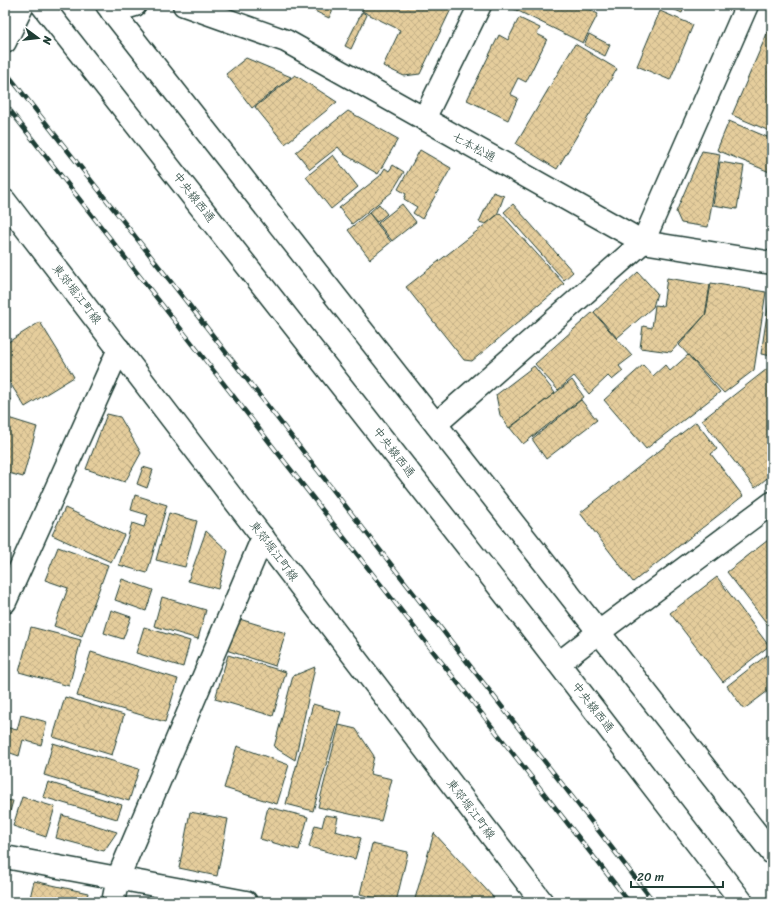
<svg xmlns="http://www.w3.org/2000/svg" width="777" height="907" font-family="Sriracha,'Klee One',sans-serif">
	<defs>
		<pattern id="building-cross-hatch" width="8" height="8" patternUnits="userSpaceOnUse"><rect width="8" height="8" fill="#e5cd9c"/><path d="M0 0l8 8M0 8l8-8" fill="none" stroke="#c4b187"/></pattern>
	</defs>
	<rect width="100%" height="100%" fill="#fff"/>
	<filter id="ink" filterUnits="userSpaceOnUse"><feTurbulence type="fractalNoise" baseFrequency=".025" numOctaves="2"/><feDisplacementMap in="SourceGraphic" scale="8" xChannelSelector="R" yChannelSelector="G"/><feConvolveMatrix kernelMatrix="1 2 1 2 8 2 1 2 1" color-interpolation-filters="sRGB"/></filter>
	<g filter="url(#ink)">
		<g fill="url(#building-cross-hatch)" stroke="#1f3d34">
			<path d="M 302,5 L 335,5 L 329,18 Z"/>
			<path d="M 365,5 L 453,5 L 420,74 L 404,76 L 383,66 L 400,30 L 362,11 Z"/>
			<path d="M 506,5 L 580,5 L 598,14 L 583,43 Z"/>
			<path d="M 664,5 L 685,5 L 682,13 Z"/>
			<path d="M 660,11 L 693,25 L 670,80 L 637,66 Z"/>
			<path d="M 362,12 L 367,15 L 351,49 L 345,46 Z"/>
			<path d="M 519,18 L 540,28 L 537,34 L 547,39 L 526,82 L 518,78 L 510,94 L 518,98 L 508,120 L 467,100 L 499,35 L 508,40 Z"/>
			<path d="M 772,22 L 772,132 L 732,115 Z"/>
			<path d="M 589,34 L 610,45 L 605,56 L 584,45 Z"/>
			<path d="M 575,44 L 617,69 L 557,169 L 516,144 Z"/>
			<path d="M 246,58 L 291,77 L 252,108 L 226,74 Z"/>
			<path d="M 295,75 L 337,102 L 285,144 L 255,107 Z"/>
			<path d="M 348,111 L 398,139 L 378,174 L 344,154 L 338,147 L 310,169 L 296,152 Z"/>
			<path d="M 729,121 L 772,139 L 772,173 L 717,150 Z"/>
			<path d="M 420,150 L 451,168 L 422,219 L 413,213 L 417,207 L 404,199 L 406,194 L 398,189 Z"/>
			<path d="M 702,151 L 720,154 L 708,227 L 681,223 L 676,212 Z"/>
			<path d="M 333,155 L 358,187 L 331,209 L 306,177 Z"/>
			<path d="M 720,162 L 744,166 L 737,209 L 713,205 Z"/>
			<path d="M 393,165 L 404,172 L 392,192 L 352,224 L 339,208 L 380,176 L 385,168 L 389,171 Z"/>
			<path d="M 493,192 L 504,196 L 497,215 L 486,224 L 479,222 Z"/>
			<path d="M 379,204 L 387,214 L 377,222 L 369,213 Z"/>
			<path d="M 402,204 L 416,222 L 392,241 L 378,223 Z"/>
			<path d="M 513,204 L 573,272 L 564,280 L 504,212 Z"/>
			<path d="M 369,213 L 391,242 L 370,259 L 348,230 Z"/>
			<path d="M 500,213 L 564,284 L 472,361 L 464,360 L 406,287 Z"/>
			<path d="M 638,272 L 657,293 L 653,307 L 617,338 L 594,312 Z"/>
			<path d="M 667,278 L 710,285 L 705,315 L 671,352 L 640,348 L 643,326 L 652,328 L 655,305 L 663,306 Z"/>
			<path d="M 711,283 L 766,292 L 754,370 L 724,393 L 679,345 L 706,314 Z"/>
			<path d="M 770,295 L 772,295 L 772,356 L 761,354 Z"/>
			<path d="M 593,312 L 632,356 L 619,366 L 623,371 L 612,380 L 608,376 L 589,394 L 574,376 L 558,390 L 535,364 Z"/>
			<path d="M 40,322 L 74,377 L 25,407 L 5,375 L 5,344 Z"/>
			<path d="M 688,355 L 720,392 L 646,449 L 604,400 L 643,365 L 653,376 L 665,365 L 670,371 Z"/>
			<path d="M 534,366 L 555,393 L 509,428 L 500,415 L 496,395 Z"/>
			<path d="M 767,369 L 772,375 L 772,474 L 755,488 L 702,420 Z"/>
			<path d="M 572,380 L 584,397 L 523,444 L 510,428 Z"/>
			<path d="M 5,398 L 11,400 L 5,417 L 37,427 L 23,477 L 5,472 Z"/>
			<path d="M 581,400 L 597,420 L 546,459 L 532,439 Z"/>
			<path d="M 107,414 L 120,417 L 141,453 L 125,482 L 86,469 Z"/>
			<path d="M 696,422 L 717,449 L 711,454 L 743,496 L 633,582 L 580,513 Z"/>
			<path d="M 143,467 L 153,470 L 147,488 L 137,484 Z"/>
			<path d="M 135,495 L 167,505 L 147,573 L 119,565 L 132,523 L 144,527 L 148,515 L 131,510 Z"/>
			<path d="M 65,508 L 124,535 L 111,562 L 52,535 Z"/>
			<path d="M 169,513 L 197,521 L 185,567 L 156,560 Z"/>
			<path d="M 206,531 L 228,551 L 218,589 L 188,581 Z"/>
			<path d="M 772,537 L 772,630 L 727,572 Z"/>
			<path d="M 58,547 L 108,565 L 82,636 L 54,626 L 68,588 L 45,580 Z"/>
			<path d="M 717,577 L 769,646 L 723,682 L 670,613 Z"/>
			<path d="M 122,579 L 153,590 L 146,611 L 115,600 Z"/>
			<path d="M 162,597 L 206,610 L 198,639 L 154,626 Z"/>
			<path d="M 111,610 L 131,617 L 123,639 L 104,633 Z"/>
			<path d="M 236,618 L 286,633 L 275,666 L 226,650 Z"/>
			<path d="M 31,627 L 81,640 L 69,686 L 19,672 Z"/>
			<path d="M 144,627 L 190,641 L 183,667 L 136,653 Z"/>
			<path d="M 772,651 L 772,688 L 744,709 L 727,686 Z"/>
			<path d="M 91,652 L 178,679 L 165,722 L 77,696 Z"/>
			<path d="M 228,655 L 286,672 L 273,716 L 215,699 Z"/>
			<path d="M 315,667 L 295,760 L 274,747 L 293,676 Z"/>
			<path d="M 65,697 L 124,715 L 112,755 L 53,737 Z"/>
			<path d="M 313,704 L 341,712 L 313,811 L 286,804 Z"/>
			<path d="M 21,715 L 47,722 L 41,745 L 23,740 L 19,756 L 5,751 L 5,727 L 17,730 Z"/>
			<path d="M 339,725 L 356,729 L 374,756 L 370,774 L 392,779 L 381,821 L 318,807 Z"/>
			<path d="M 53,743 L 139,769 L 129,801 L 44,775 Z"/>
			<path d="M 237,746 L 289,765 L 277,804 L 224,788 Z"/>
			<path d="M 48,782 L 122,805 L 117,819 L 43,797 Z"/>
			<path d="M 22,797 L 55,807 L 46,837 L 13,826 Z"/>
			<path d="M 5,800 L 13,801 L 5,829 Z"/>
			<path d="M 268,807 L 308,817 L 299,850 L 260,839 Z"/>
			<path d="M 190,812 L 228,819 L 217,876 L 179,868 Z"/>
			<path d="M 62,815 L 117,832 L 104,851 L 56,838 Z"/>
			<path d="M 325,815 L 338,817 L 335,831 L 361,838 L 355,859 L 309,847 L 315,825 L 322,827 Z"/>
			<path d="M 434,833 L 494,898 L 493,902 L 414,902 Z"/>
			<path d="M 372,844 L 408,852 L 396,902 L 391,902 L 360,894 Z"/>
			<path d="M 34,881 L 88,893 L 86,902 L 29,902 Z"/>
		</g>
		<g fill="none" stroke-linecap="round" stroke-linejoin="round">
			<defs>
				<g id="street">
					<path d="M 184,5 L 286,41 L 643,242 L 772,263"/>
					<path d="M 112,12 L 135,5"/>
					<path d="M 5,42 L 23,5"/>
					<path d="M 424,119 L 480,5"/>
					<path d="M 5,201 L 542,902"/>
					<path d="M 436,424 L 643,242 L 747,5"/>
					<path d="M 5,602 L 119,349"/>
					<path d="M 559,663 L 599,632 L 772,503"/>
					<path d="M 5,857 L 246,902"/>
					<path d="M 113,902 L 118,878 L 263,537"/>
				</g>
				<g id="secondary">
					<path d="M 42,5 L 529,625 L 742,902"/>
					<path d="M 107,5 L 772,853"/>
				</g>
			</defs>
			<use href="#street" stroke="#1f3d34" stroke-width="25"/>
			<use href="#secondary" stroke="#1f3d34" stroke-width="25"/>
			<use href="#street" stroke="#fff" stroke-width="22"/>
			<use href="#secondary" stroke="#fff" stroke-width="22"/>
			<defs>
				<g id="rail">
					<path d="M 5,71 L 186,301 L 654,902"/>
					<path d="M 5,104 L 629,902"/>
				</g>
			</defs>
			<use href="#rail" stroke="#1f3d34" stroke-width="4.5"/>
			<use href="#rail" stroke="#fff" stroke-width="3" stroke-dasharray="9" stroke-linecap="butt"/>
		</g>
	</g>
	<g text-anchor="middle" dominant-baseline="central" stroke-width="4" stroke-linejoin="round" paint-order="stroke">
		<g font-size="12" fill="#1f3d34" stroke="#fff">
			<text transform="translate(474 147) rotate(29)">七本松通</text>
			<text transform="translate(194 197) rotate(52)">中央線西通</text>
			<text transform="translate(77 294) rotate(52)">東郊堀江町線</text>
			<text transform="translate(394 452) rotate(52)">中央線西通</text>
			<text transform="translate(274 551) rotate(53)">東郊堀江町線</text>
			<text transform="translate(593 707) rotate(52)">中央線西通</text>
			<text transform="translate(471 809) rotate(53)">東郊堀江町線</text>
		</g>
	</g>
	<rect width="777" height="907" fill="none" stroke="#fff" stroke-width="20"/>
	<rect x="10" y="10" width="757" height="887" fill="none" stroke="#1f3d34" stroke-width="1.5" filter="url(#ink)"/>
	<g transform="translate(38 38) rotate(105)" stroke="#ffffff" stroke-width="3" paint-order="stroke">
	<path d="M0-3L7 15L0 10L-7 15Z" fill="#1f3d34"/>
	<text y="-6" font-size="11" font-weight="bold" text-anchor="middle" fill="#1f3d34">N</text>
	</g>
	<path d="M631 881v6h92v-6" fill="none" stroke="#1f3d34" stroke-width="2"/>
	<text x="637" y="881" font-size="12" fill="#1f3d34" stroke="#ffffff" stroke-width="3" paint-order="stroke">20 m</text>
</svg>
